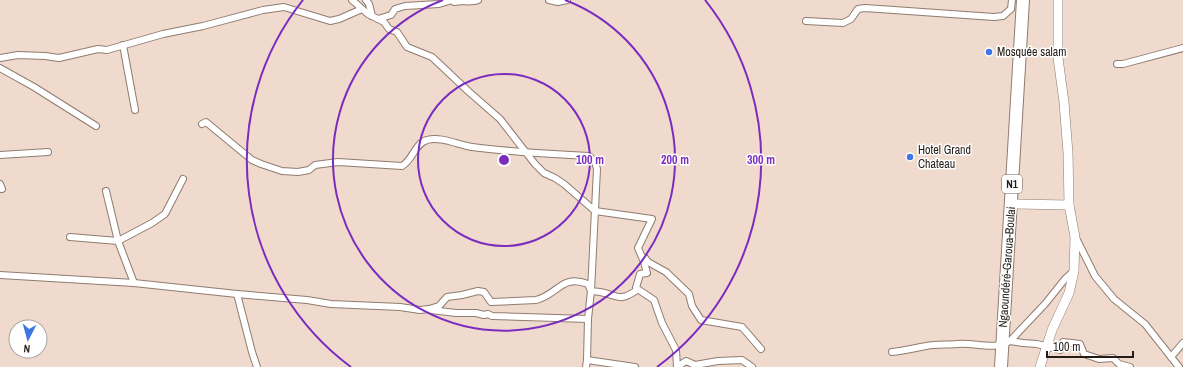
<svg xmlns="http://www.w3.org/2000/svg" width="1183" height="367" font-family="'Archivo Narrow',sans-serif">
	<rect width="100%" height="100%" fill="#f0dacd"/>
	<g fill="none" stroke-linecap="round" stroke-linejoin="round">
		<defs>
			<g id="street">
				<path d="M 352,0 L 368,14 L 384,22 L 389,29 L 397,32 L 407,47 L 432,57 L 468,91 L 500,119 L 535,164 L 544,173 L 555,178 L 564,184 L 595,211 L 652,219 L 638,248 L 644,262 L 647,273 L 640,274 L 636,288 L 654,300 L 662,323 L 676,350 L 677,367"/>
				<path d="M 366,0 L 369,4 L 372,16"/>
				<path d="M 549,0 L 558,2 L 567,0"/>
				<path d="M 378,19 L 391,15 L 395,9 L 405,6 L 439,4 L 452,0 L 454,2 C 462,0 471,3 478,0"/>
				<path d="M 806,21 L 843,23 L 851,19 L 858,9 L 865,8 L 994,17 L 1003,16 L 1011,9 L 1012,0"/>
				<path d="M 123,45 L 135,110"/>
				<path d="M 0,58 L 18,55 L 45,56 L 59,58 L 98,49 L 107,50 L 163,34 L 203,26 L 263,10 L 284,7 L 330,21 L 339,19 L 362,9"/>
				<path d="M 1117,64 L 1123,64 L 1183,48"/>
				<path d="M 0,68 L 34,87 L 96,126"/>
				<path d="M 202,124 L 206,122 L 252,160 L 261,164 L 282,171 L 298,172 L 309,170 L 315,165 L 338,162 L 402,166 C 413,160 415,143 427,140 C 441,136 458,145 472,147 C 511,152 550,154 589,156 L 595,162 L 597,169 L 591,291 L 588,319 L 587,360"/>
				<path d="M 0,155 L 48,152"/>
				<path d="M 0,184 L 2,189"/>
				<path d="M 106,191 L 118,241 L 134,283"/>
				<path d="M 70,237 L 118,241 L 152,223 L 165,214 L 183,179"/>
				<path d="M 1076,238 L 1095,276 L 1114,299 L 1145,324 L 1179,367"/>
				<path d="M 645,258 L 648,262 L 666,272 L 689,294 L 692,306 L 701,320 L 742,327 L 761,349"/>
				<path d="M 0,275 L 134,283 L 237,294 L 307,300 L 331,304 L 400,307 L 420,310 L 429,309 L 439,306 L 447,297 L 462,295 L 478,291 L 484,292 L 491,302 L 536,300 C 559,294 561,274 588,284 L 591,291 C 594,292 597,291 600,292 C 618,295 618,303 637,290 L 636,288"/>
				<path d="M 237,294 L 252,352 L 257,367"/>
				<path d="M 431,310 L 456,313 L 476,313 L 484,315 L 488,314 L 492,316 L 588,319"/>
				<path d="M 1010,341 L 1045,304 L 1065,279 L 1074,271"/>
				<path d="M 892,352 C 904,351 914,348 926,346 C 936,344 947,345 957,344 C 975,342 994,351 1010,341 L 1023,343 L 1037,344 L 1060,350 L 1063,342 L 1080,344 L 1084,354 L 1099,359 L 1113,358 L 1119,364 L 1130,367"/>
				<path d="M 1171,357 L 1183,343"/>
				<path d="M 586,367 L 587,360 L 635,367"/>
				<path d="M 677,367 L 686,361 L 695,365 L 718,361 L 742,360 L 752,367"/>
			</g>
			<g id="secondary">
				<path d="M 1011,204 L 1069,205"/>
				<path d="M 1040,367 L 1052,330 L 1069,293 L 1074,271 L 1075,237 L 1069,205 L 1068,153 L 1064,102 L 1058,58 L 1058,0"/>
			</g>
			<path id="highway" d="M 1001,367 L 1023,0"/>
		</defs>
		<use href="#street" stroke="#8f7c70" stroke-width="8"/>
		<use href="#secondary" stroke="#8f7c70" stroke-width="10"/>
		<use href="#highway" stroke="#8f7c70" stroke-width="14"/>
		<use href="#street" stroke="#fff" stroke-width="6"/>
		<use href="#secondary" stroke="#fff" stroke-width="9"/>
		<use href="#highway" stroke="#fff" stroke-width="12"/>
	</g>
	<g fill="none" stroke="#7b2cbf" stroke-width="2">
		<circle cx="504" cy="160" r="86"/>
		<path d="M565 0A171 171 0 1 1 443 0"/>
		<path d="M351 367A257 257 0 0 1 303 0M705 0A257 257 0 0 1 657 367"/>
	</g>
	<g fill="#3f76e6" stroke="#fff" stroke-width="1.5">
		<circle cx="989" cy="52" r="4"/>
		<circle cx="910" cy="157" r="4"/>
	</g>
	<g text-anchor="middle" dominant-baseline="central" stroke-width="3" stroke-linejoin="round" paint-order="stroke">
		<rect fill="#fff" stroke="#65605d" stroke-width="1" x="1002" y="175" width="20" height="18" rx="3"/>
		<g font-size="11" font-weight="bold" fill="#231c17">
			<text x="1012" y="184">N1</text>
		</g>
		<g font-size="12" fill="#231c17" stroke="#fff" text-anchor="start">
			<text x="997" y="52">Mosquée salam</text>
			<text x="918" y="150">Hotel Grand<tspan x="918" dy="14">Chateau</tspan></text>
		</g>
		<g font-size="12" fill="#231c17" stroke="#fff">
			<text transform="translate(1007 267) rotate(-86)">Ngaoundéré-Garoua-Boulai</text>
		</g>
	</g>
	<circle cx="504" cy="160" r="6" fill="#7b2cbf" stroke="#fff" stroke-width="2"/>
	<g font-size="12" text-anchor="middle" font-weight="bold" fill="#7b2cbf" stroke="#fff" stroke-width="3" stroke-linejoin="round" paint-order="stroke">
		<text x="590" y="164">100 m</text>
		<text x="675" y="164">200 m</text>
		<text x="761" y="164">300 m</text>
	</g>
	<g transform="translate(28 339) rotate(186)"><circle r="19" fill="#ffffff" stroke="#a7a4a2"/>
	<path d="M0-3L7 15L0 10L-7 15Z" fill="#3f76e6"/>
	<text y="-6" font-size="11" font-weight="bold" text-anchor="middle" fill="#231c17">N</text>
	</g>
	<path d="M1047 351v6h86v-6" fill="none" stroke="#231c17" stroke-width="2"/>
	<text x="1053" y="351" font-size="12" fill="#231c17" stroke="#ffffff" stroke-width="3" paint-order="stroke">100 m</text>
</svg>
